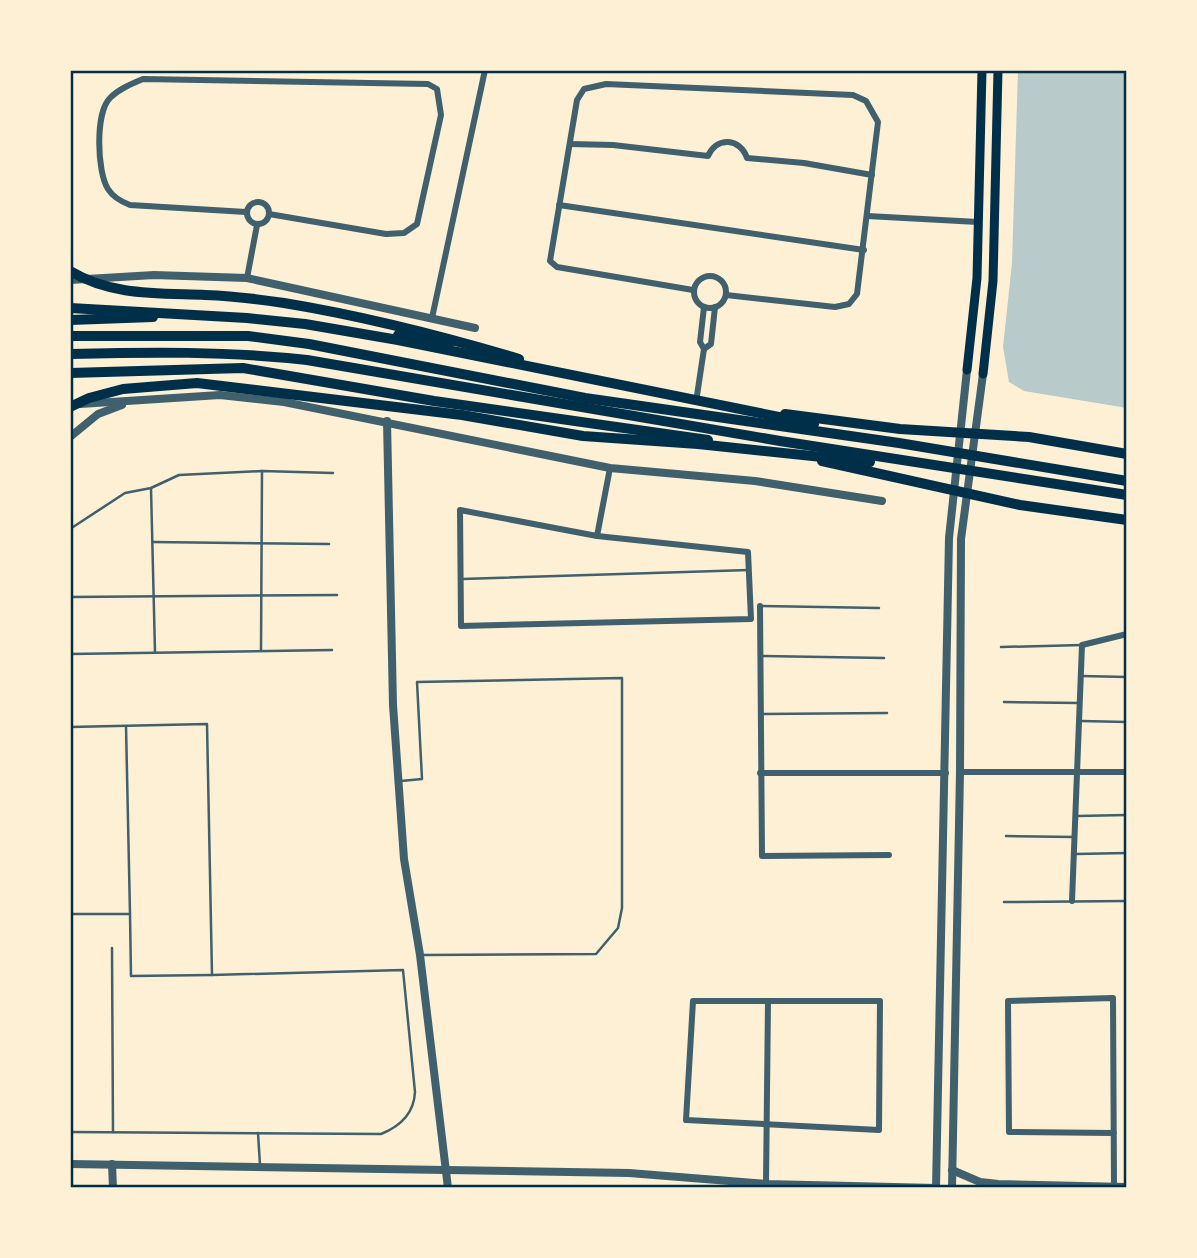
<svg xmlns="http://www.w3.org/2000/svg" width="1197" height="1258" font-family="Jost,sans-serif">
	<rect width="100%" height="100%" fill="#fdf0d5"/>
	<path fill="#b9caca" d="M 1018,70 L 1127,70 L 1127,408 L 1024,391 L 1009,382 L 1003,347 L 1012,263 Z"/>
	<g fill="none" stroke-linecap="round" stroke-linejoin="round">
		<g stroke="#3f606c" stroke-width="2.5">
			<path d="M 151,488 L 155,652"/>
			<path d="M 70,529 L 125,493 L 151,488 L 179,475 L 262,471 L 333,473"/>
			<path d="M 153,542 L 329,544"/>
			<path d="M 462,579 L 749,570"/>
			<path d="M 70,597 L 337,595"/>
			<path d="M 760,606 L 879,608"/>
			<path d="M 1001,647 L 1082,645"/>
			<path d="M 261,650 L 262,471"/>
			<path d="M 70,654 L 332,650"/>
			<path d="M 763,656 L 884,658"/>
			<path d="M 1081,676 L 1127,677"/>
			<path d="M 1004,702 L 1079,703"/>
			<path d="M 762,714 L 887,713"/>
			<path d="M 1081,721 L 1127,722"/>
			<path d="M 70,727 L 207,724 L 212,975 L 403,970 L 415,1092 C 414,1113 401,1126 381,1134 L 70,1132"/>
			<path d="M 401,781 L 422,779 L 417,682 L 622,678 L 622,908 L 618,928 L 596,954 L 423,955"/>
			<path d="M 1077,816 L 1127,815"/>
			<path d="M 1006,836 L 1074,837"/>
			<path d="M 1076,854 L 1127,853"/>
			<path d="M 1004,902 L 1127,901"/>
			<path d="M 70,914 L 130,914 L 126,726"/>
			<path d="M 130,914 L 131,976 L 212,975"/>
			<path d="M 112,948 L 113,1132"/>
			<path d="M 258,1133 L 260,1165"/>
		</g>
		<g stroke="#3f606c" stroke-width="6">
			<path d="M 570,144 L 613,145 L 708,156 C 717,136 740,138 747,158 L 804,163 L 872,175"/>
			<circle cx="258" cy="213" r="11"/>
			<path d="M 559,205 L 864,250"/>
			<path d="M 246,212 L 130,205 C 122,202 113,197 108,189 C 97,172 95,113 110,98 C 119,89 131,84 143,79 L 428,84 L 437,89 L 441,115 L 417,224 L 404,233 L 386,234 L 269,214"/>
			<path d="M 867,216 L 978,222"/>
			<circle cx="710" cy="292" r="16"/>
			<path d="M 247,278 L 257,225"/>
			<path d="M 693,290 L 557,267 L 550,261 L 577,100 L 584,89 L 606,84 L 853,95 L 866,101 L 878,122 L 857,294 L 849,304 L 835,307 L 726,295"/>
			<path d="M 432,318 L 485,70"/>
			<path d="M 704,349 L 711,344 L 715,307"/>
			<path d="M 696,402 L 704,349 L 700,342 L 704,307"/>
			<path d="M 460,510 L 597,536 L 748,552 L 751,619 L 461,626 Z"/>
			<path d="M 597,536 L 610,468"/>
			<path d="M 760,606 L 762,856 L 889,855"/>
			<path d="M 960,772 L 1127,772"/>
			<path d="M 760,773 L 946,773"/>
			<path d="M 1072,901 L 1082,645 L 1127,634"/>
			<path d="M 693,1001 L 880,1001 L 879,1130 L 686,1120 Z"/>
			<path d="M 1114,1133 L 1009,1132 L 1008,1001 L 1113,998 L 1114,1187"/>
			<path d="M 766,1184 L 768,1001"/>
		</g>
		<g stroke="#3f606c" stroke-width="8">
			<path d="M 70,280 L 154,275 L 247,278 L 475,328"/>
			<path d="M 80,404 L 220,395 L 284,402 L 610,468 L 755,481 L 882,501"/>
			<path d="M 387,421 L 393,705 L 404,859 L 420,955 L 448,1188"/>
			<path d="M 70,437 L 98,414 L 122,405"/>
			<path d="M 70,1164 L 629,1173 L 766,1184 L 936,1188"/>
			<path d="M 112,1164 L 113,1188"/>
			<path d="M 952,1170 L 980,1182 L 998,1184 L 1127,1187"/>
			<path d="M 936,1188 L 949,538 L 967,370"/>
			<path d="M 952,1188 L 960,772 L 961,539 L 983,374"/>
		</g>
		<g stroke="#003049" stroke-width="9">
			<path d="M 967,370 L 977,278 L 982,70"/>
			<path d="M 983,374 L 993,281 L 998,70"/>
		</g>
		<g stroke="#003049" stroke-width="10">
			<path d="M 70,320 L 153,317"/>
			<path d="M 398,335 L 449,344"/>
			<path d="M 70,373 L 243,368 L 434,401 L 708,440"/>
			<path d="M 785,414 L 900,429 L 1029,437 L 1127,454"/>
			<path d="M 822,461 L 1020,505 L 1127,520"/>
		</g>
		<g stroke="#003049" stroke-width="10">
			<path d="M 70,271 C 112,296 157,293 205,295 C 231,296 258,299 284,303 C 363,316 442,336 519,359"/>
			<path d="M 70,308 L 247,318 L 305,324 L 398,340 L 814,424"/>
			<path d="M 70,336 L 248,336 L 309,344 L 585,398 L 899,443 L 1127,481"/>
			<path d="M 70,354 C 149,352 227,351 307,360 L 780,441 L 1127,495"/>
			<path d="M 70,407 L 89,398 L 123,389 L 197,383 L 462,415 L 583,436 L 698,444 L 870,462"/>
		</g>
	</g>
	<rect width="1197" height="1258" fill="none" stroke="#fdf0d5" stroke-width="144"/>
	<rect x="72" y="72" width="1053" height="1114" fill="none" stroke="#003049" stroke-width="2.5"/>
</svg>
